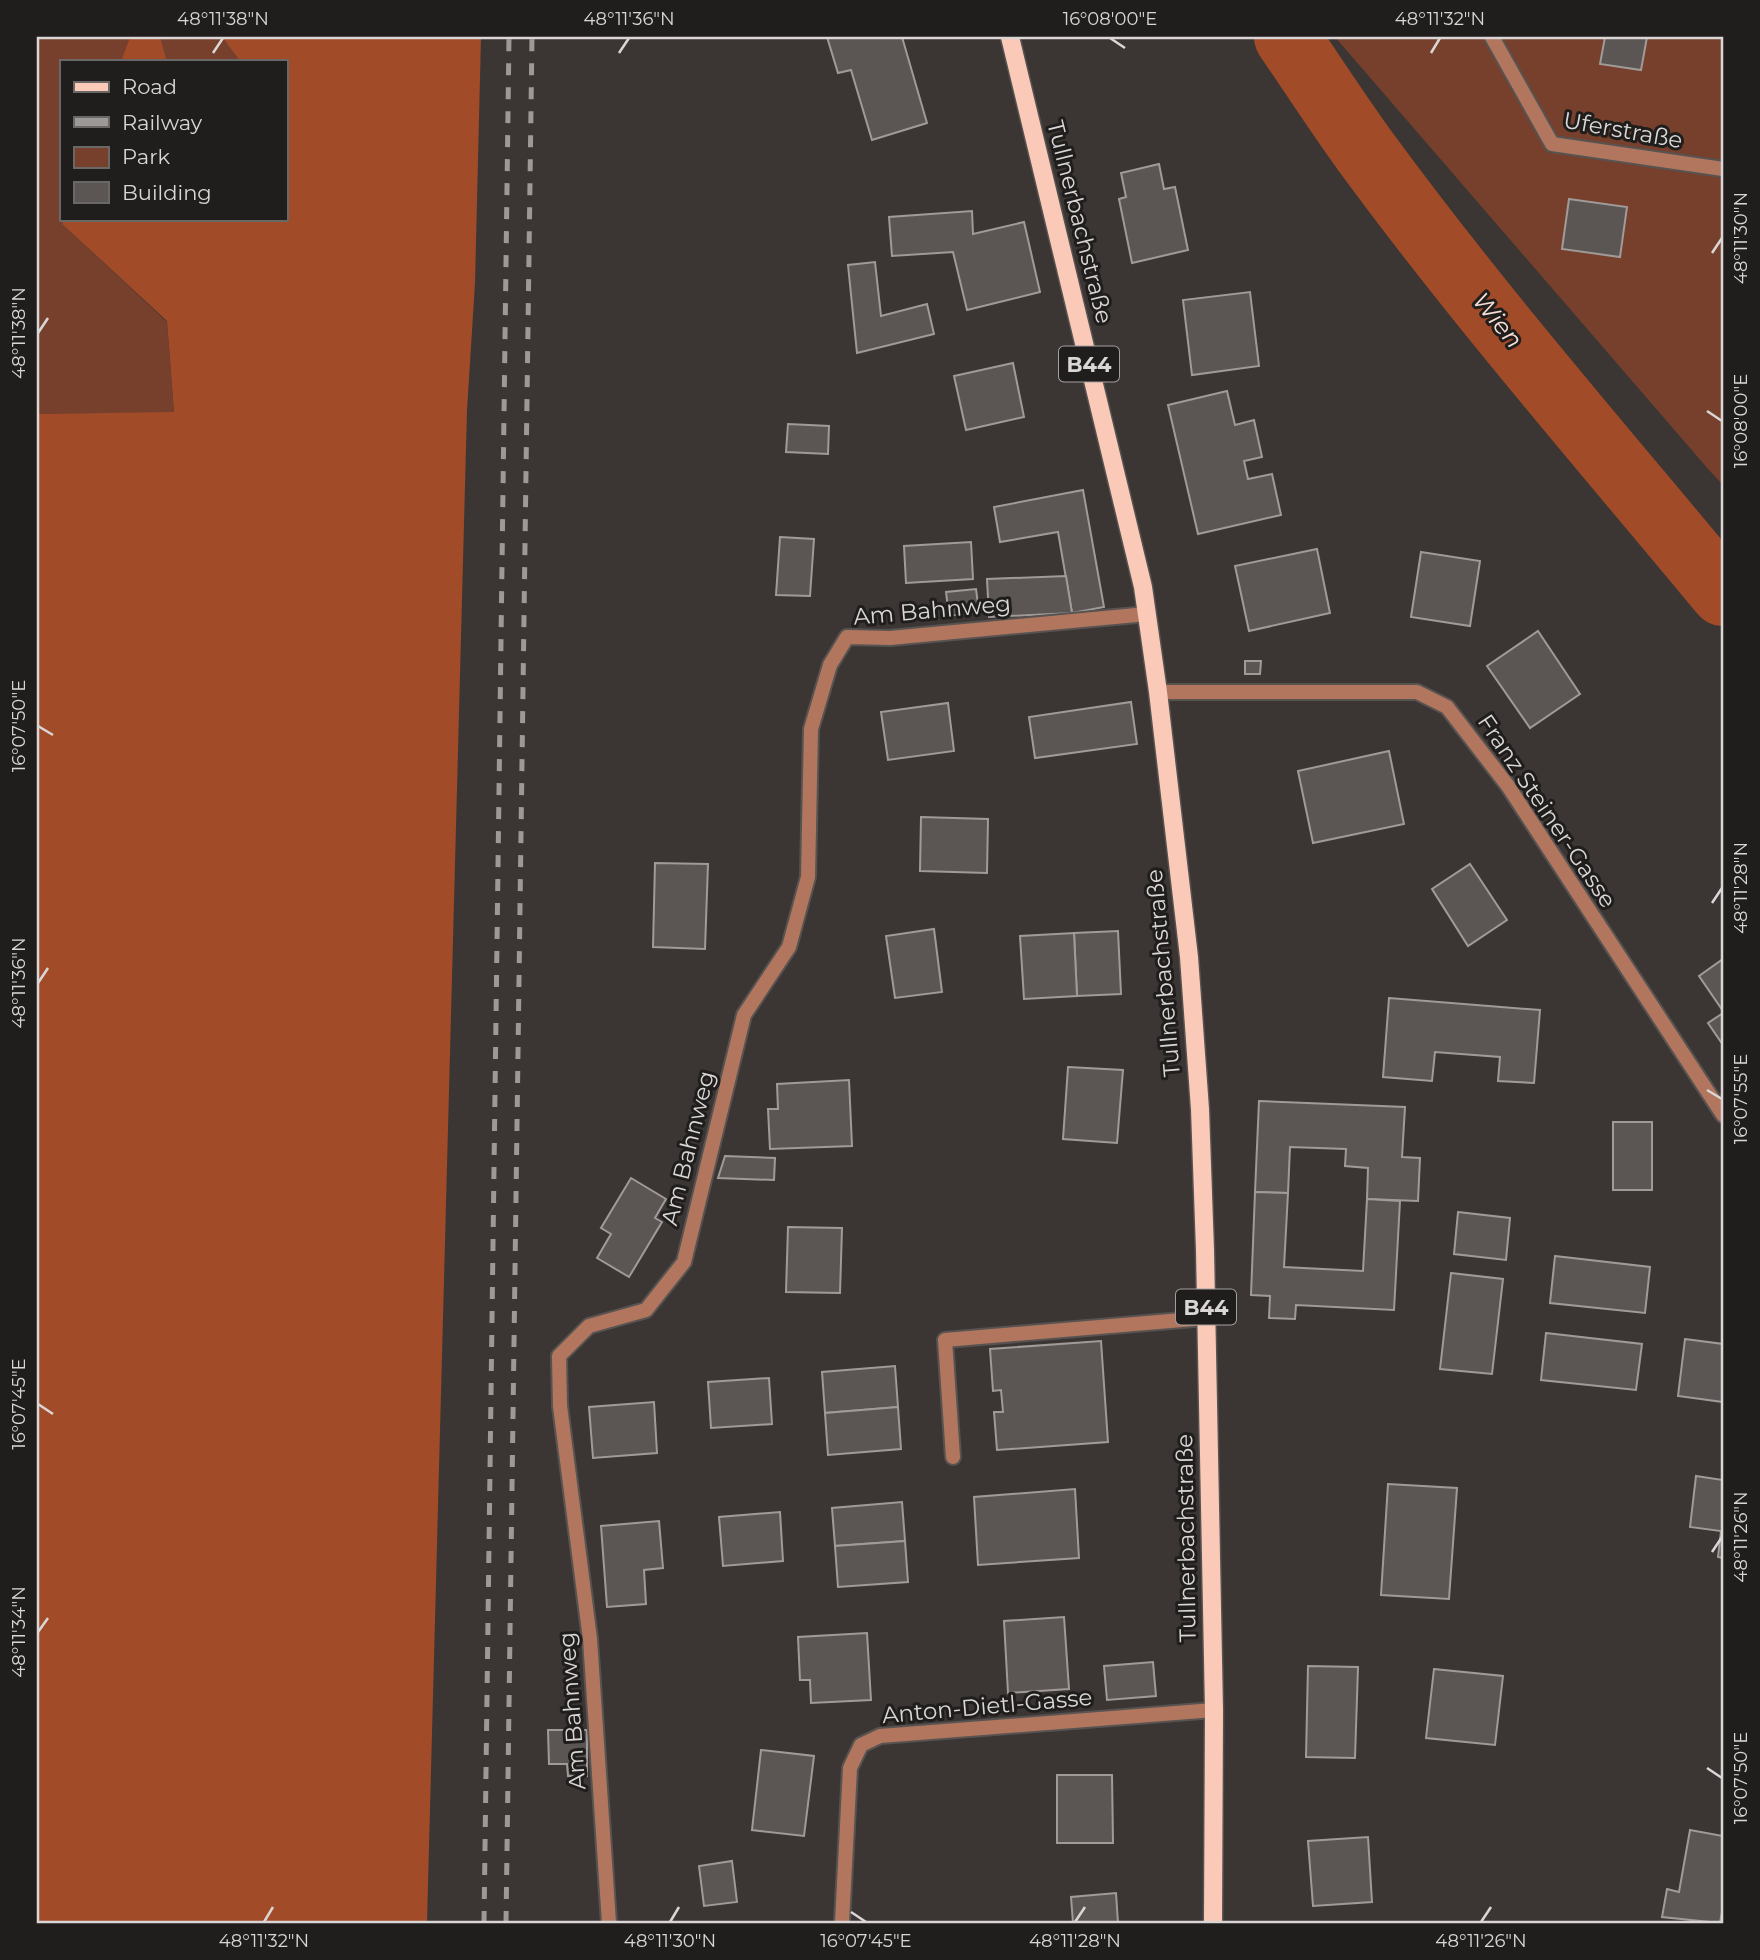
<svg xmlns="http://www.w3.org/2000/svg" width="1760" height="1960" font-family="Montserrat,sans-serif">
	<rect width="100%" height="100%" fill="#3b3634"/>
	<g fill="#76402c">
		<path d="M 37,37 L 130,37 L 121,61 L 61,61 L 61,219 L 64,219 L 62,224 L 167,322 L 174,413 L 37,414 Z"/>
		<path d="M 160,37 L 222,37 L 240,61 L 167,61 Z"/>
		<path d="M 1335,37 L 1723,37 L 1723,485 L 1709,470 Z"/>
	</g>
	<g fill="#a14b29">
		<path d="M 130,37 L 160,37 L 167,61 L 121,61 Z"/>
		<path d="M 222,37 L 481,37 L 475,283 L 467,410 L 427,1923 L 37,1923 L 37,414 L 174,412 L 167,321 L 62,224 L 64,219 L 285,219 L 285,61 L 240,61 Z"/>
	</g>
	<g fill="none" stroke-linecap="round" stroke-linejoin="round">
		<path stroke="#a14b28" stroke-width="66" d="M 1287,37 C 1313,75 1338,114 1365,151 C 1477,304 1602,447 1723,593"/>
	</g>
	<g fill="#5b5654" stroke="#a09a98" stroke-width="2">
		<path d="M 827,37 L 902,37 L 927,123 L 872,140 L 851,70 L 838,73 Z"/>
		<path d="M 1605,37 L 1647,37 L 1641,70 L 1600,64 Z"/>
		<path d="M 1159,164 L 1164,189 L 1175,187 L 1188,250 L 1132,263 L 1119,199 L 1126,197 L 1121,173 Z"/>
		<path d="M 1569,199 L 1627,207 L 1620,257 L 1562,249 Z"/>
		<path d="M 972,211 L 973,234 L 1024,222 L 1040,292 L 967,310 L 953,252 L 892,256 L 889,217 Z"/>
		<path d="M 875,262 L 881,316 L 927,304 L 934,334 L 857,353 L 848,265 Z"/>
		<path d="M 1250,292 L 1259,366 L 1192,375 L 1183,300 Z"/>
		<path d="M 1013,363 L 1024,417 L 966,430 L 954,376 Z"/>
		<path d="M 1227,391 L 1235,425 L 1254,420 L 1262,457 L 1244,461 L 1248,479 L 1272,474 L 1281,515 L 1198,534 L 1168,405 Z"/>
		<path d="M 788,424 L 829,426 L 828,454 L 786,452 Z"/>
		<path d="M 1083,490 L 1104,607 L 1072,613 L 1058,532 L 1000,542 L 994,507 Z"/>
		<path d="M 780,537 L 814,539 L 810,596 L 776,595 Z"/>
		<path d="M 971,542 L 973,579 L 906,583 L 904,546 Z"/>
		<path d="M 1317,549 L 1330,613 L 1249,631 L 1235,566 Z"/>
		<path d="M 1421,552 L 1480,561 L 1470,626 L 1411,617 Z"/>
		<path d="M 1066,576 L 1072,613 L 989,617 L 987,579 Z"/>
		<path d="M 976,589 L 979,612 L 949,616 L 946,592 Z"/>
		<path d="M 1538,631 L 1580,694 L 1530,728 L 1487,666 Z"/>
		<path d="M 1245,661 L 1261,661 L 1260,674 L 1245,674 Z"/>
		<path d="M 1131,702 L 1137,744 L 1035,758 L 1029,717 Z"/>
		<path d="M 948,703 L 954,751 L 888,760 L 881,712 Z"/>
		<path d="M 1389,751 L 1404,824 L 1313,843 L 1298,771 Z"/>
		<path d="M 921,817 L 988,819 L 987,873 L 920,871 Z"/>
		<path d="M 655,863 L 708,864 L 705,949 L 653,947 Z"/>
		<path d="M 1470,864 L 1507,920 L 1468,946 L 1432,889 Z"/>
		<path d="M 934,929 L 942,992 L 895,998 L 886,936 Z"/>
		<path d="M 1118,931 L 1121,994 L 1077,996 L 1074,933 Z"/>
		<path d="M 1074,933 L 1077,996 L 1024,999 L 1020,936 Z"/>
		<path d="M 1723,959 L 1723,1011 L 1699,976 Z"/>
		<path d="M 1389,998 L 1540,1010 L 1534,1083 L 1498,1081 L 1500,1057 L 1435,1052 L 1432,1081 L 1383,1077 Z"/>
		<path d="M 1723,1013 L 1723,1045 L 1708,1023 Z"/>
		<path d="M 1068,1067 L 1123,1070 L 1117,1143 L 1063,1139 Z"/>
		<path d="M 849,1080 L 852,1146 L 770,1149 L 768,1109 L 778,1109 L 777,1084 Z"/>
		<path d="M 1259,1101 L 1405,1107 L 1402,1157 L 1420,1158 L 1418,1201 L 1367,1199 L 1368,1168 L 1345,1166 L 1346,1149 L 1290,1147 L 1288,1193 L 1255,1192 Z"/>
		<rect x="1613" y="1122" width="39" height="68"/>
		<path d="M 725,1156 L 775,1158 L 774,1180 L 718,1178 Z"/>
		<path d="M 631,1178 L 666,1199 L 655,1218 L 662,1222 L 629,1277 L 597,1258 L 611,1234 L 601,1228 Z"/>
		<path d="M 1255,1192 L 1288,1193 L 1284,1267 L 1363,1271 L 1367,1199 L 1400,1201 L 1394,1310 L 1296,1305 L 1295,1319 L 1269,1318 L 1270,1296 L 1251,1295 Z"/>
		<path d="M 1458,1212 L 1510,1218 L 1506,1260 L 1454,1254 Z"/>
		<path d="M 788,1227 L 842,1228 L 840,1293 L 786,1292 Z"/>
		<path d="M 1555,1256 L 1650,1267 L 1645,1313 L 1550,1303 Z"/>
		<path d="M 1451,1273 L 1503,1279 L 1492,1374 L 1440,1369 Z"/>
		<path d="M 1546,1333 L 1642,1344 L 1636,1390 L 1541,1380 Z"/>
		<path d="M 1685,1339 L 1723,1344 L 1723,1402 L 1678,1396 Z"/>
		<path d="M 1101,1341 L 1108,1442 L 997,1450 L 994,1412 L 1003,1412 L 1001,1390 L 993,1391 L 990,1349 Z"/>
		<path d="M 895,1366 L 898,1407 L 825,1413 L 822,1372 Z"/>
		<path d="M 769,1378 L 772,1424 L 711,1428 L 708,1382 Z"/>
		<path d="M 654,1402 L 657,1453 L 593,1458 L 589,1407 Z"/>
		<path d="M 898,1407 L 901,1449 L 828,1455 L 825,1413 Z"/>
		<path d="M 1696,1476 L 1723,1480 L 1723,1558 L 1718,1557 L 1721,1531 L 1690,1527 Z"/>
		<path d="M 1388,1484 L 1457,1488 L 1449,1599 L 1381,1595 Z"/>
		<path d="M 1075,1489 L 1079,1558 L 978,1565 L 974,1497 Z"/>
		<path d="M 902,1502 L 905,1541 L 835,1546 L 832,1508 Z"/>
		<path d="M 780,1512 L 783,1561 L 723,1566 L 719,1517 Z"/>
		<path d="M 659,1521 L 663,1568 L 644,1570 L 646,1604 L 607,1607 L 601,1526 Z"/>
		<path d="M 905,1541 L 908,1582 L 838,1587 L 835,1546 Z"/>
		<path d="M 1064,1617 L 1069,1689 L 1008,1693 L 1004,1621 Z"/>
		<path d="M 867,1633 L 871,1700 L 811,1703 L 810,1680 L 800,1680 L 798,1637 Z"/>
		<path d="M 1153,1662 L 1156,1696 L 1107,1700 L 1104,1666 Z"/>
		<path d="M 1308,1666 L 1358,1667 L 1355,1758 L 1306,1757 Z"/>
		<path d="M 1434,1669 L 1503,1676 L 1495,1745 L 1426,1738 Z"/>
		<path d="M 548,1730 L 587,1730 L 587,1776 L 568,1776 L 567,1764 L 549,1764 Z"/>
		<path d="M 761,1750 L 814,1756 L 804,1836 L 752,1830 Z"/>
		<path d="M 1057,1775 L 1112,1775 L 1113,1843 L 1057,1843 Z"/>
		<path d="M 1690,1830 L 1723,1836 L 1723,1906 L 1720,1923 L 1662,1917 L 1667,1889 L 1679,1892 Z"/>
		<path d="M 1368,1837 L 1372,1902 L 1313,1906 L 1308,1841 Z"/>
		<path d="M 732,1861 L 737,1902 L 704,1906 L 699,1866 Z"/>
		<path d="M 1116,1893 L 1118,1923 L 1073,1923 L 1071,1897 Z"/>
	</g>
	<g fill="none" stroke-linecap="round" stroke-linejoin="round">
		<defs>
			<path id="service" d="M 953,1457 L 945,1340 L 1206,1318"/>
			<g id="minor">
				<path d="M 1492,37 L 1552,144 L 1723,169"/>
				<path d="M 1158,692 L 1417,692 L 1447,707 L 1508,786 L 1723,1115"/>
				<path d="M 609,1923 L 590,1639 L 560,1406 L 559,1356 L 589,1326 L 646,1310 L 684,1262 L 744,1015 L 789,947 L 808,877 L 811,729 L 830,665 L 847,637 L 890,638 L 1147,614"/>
				<path d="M 842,1923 L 850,1768 L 861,1745 L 880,1736 L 1214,1710"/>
			</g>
			<path id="primary" d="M 1010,37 L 1143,587 L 1158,692 L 1189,957 L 1200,1109 L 1205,1250 L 1214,1710 L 1213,1923"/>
		</defs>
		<use href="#service" stroke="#575351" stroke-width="18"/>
		<use href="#minor" stroke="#575351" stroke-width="18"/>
		<use href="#primary" stroke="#575351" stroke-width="21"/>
		<use href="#service" stroke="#b2765f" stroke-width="14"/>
		<use href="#minor" stroke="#b2765f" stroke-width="14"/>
		<use href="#primary" stroke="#fbc9b7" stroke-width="18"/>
		<g stroke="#9d9997" stroke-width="5" stroke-dasharray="12 12" stroke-linecap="butt">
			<path d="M 484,1923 L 509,37"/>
			<path d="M 506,1923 L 532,37"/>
		</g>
	</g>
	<path fill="none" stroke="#d9d6d5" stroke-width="2.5" d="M 1110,38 L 1125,48M 213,53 L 223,38M 619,53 L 629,38M 1431,53 L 1440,38M 1712,253 L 1722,238M 38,333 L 48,318M 1707,411 L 1722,421M 38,726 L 53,735M 1712,903 L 1722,888M 38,983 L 48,968M 1707,1090 L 1722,1099M 38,1404 L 53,1414M 1712,1552 L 1722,1537M 38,1632 L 48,1618M 1707,1768 L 1722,1778M 851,1912 L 866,1922M 264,1922 L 273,1907M 670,1922 L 679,1907M 1075,1922 L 1085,1907M 1481,1922 L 1491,1907"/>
	<g text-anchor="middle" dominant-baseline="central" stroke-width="6" stroke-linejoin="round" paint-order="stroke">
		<g fill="#201e1d" stroke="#a29f9e" stroke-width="2">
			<rect x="1059" y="346.5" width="60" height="35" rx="5"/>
			<rect x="1176" y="1289.5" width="60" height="35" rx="5"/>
		</g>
		<g font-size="21" font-weight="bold" fill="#d9d6d5">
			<text x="1089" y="364">B44</text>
			<text x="1206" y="1307">B44</text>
		</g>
		<g font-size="23" fill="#d9d6d5" stroke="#201e1d">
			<text transform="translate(1623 130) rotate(10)">Uferstraße</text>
			<text transform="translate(1080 222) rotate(76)">Tullnerbachstraße</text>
			<text transform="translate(932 610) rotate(-5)">Am Bahnweg</text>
			<text transform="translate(1547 811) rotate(56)">Franz Steiner-Gasse</text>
			<text transform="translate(1163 973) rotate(-95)">Tullnerbachstraße</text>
			<text transform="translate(688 1148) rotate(-76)">Am Bahnweg</text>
			<text transform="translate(1186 1538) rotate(-91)">Tullnerbachstraße</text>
			<text transform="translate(987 1706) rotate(-5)">Anton-Dietl-Gasse</text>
			<text transform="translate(572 1711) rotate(-94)">Am Bahnweg</text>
		</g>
		<g font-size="24" font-style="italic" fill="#f7ded5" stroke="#201e1d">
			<text transform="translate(1498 320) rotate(51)">Wien</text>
		</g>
	</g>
	<rect width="1760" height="1960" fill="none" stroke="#201e1d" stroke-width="77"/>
	<rect x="60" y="60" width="228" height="161" fill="#201e1d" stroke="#6a6867" stroke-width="2"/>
	<rect x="74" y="82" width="35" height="10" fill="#fbc9b7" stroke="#6a6867" stroke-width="2"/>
	<text x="122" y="94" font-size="21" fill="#d9d6d5">Road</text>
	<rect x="74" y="117" width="35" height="10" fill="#9d9997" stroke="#6a6867" stroke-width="2"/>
	<text x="122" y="130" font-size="21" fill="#d9d6d5">Railway</text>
	<rect x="74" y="147" width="35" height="21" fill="#76402c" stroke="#6a6867" stroke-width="2"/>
	<text x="122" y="164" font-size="21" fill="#d9d6d5">Park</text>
	<rect x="74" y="182" width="35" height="21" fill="#5b5654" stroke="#6a6867" stroke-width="2"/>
	<text x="122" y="200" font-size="21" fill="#d9d6d5">Building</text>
	<rect x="38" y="38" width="1684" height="1884" fill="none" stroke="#d9d6d5" stroke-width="2.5"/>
	<g font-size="18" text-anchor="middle" fill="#d9d6d5">
		<text x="223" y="25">48°11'38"N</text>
		<text x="629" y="25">48°11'36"N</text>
		<text x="1110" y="25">16°08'00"E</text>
		<text x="1440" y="25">48°11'32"N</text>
		<text transform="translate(1741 238) rotate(-90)" y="6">48°11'30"N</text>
		<text transform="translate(19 333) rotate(-90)" y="6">48°11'38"N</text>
		<text transform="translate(1741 421) rotate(-90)" y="6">16°08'00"E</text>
		<text transform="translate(19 726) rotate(-90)" y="6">16°07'50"E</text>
		<text transform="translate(1741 888) rotate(-90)" y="6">48°11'28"N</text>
		<text transform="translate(19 983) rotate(-90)" y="6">48°11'36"N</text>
		<text transform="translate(1741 1099) rotate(-90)" y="6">16°07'55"E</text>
		<text transform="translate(19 1404) rotate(-90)" y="6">16°07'45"E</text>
		<text transform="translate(1741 1537) rotate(-90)" y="6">48°11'26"N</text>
		<text transform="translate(19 1632) rotate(-90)" y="6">48°11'34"N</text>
		<text transform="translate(1741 1778) rotate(-90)" y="6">16°07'50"E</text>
		<text x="264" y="1947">48°11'32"N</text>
		<text x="670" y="1947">48°11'30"N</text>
		<text x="866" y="1947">16°07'45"E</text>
		<text x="1075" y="1947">48°11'28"N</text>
		<text x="1481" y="1947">48°11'26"N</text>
	</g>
</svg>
